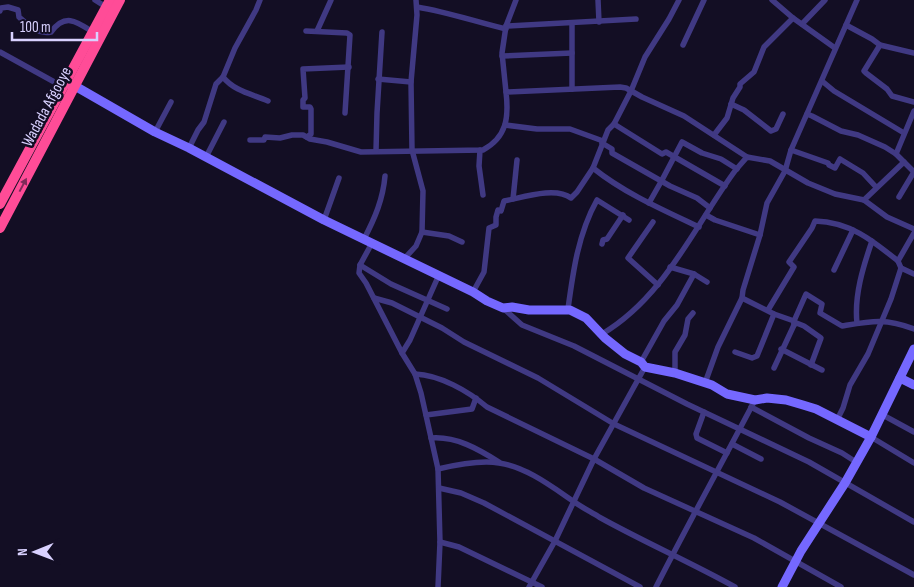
<svg xmlns="http://www.w3.org/2000/svg" width="914" height="587" font-family="'Sofia Sans Condensed',sans-serif">
	<rect width="100%" height="100%" fill="#130e24"/>
	<g fill="none" stroke-linecap="round" stroke-linejoin="round">
		<g stroke="#403983" stroke-width="5.5">
			<path d="M 95,0 L 106,7"/>
			<path d="M 598,0 L 599,22"/>
			<path d="M 772,0 L 793,18 L 835,48"/>
			<path d="M 417,7 C 448,12 476,22 506,29"/>
			<path d="M 0,11 L 1,8 L 8,7 L 18,10 L 19,17 C 28,25 38,35 51,32 C 65,13 76,21 93,32"/>
			<path d="M 572,23 L 572,89"/>
			<path d="M 802,24 L 825,0"/>
			<path d="M 846,25 L 872,39 L 880,45 L 914,53"/>
			<path d="M 506,26 L 636,19"/>
			<path d="M 306,31 L 347,33 L 350,35 L 345,113"/>
			<path d="M 317,31 L 331,0"/>
			<path d="M 683,45 L 704,0"/>
			<path d="M 880,45 L 864,71 L 866,73 L 887,89 L 892,96 L 914,102"/>
			<path d="M 0,52 L 58,84 L 62,89"/>
			<path d="M 502,56 L 572,53"/>
			<path d="M 223,77 C 234,91 252,94 268,101"/>
			<path d="M 378,79 L 411,82"/>
			<path d="M 822,81 L 834,91 L 904,133"/>
			<path d="M 506,92 L 502,53 L 506,26 L 516,0"/>
			<path d="M 731,104 L 744,110 L 771,131 L 776,129 L 783,114"/>
			<path d="M 807,114 L 812,116 L 841,131 L 858,135 L 885,147 L 896,154 L 914,172"/>
			<path d="M 614,124 L 662,154 L 666,152 L 725,186"/>
			<path d="M 505,125 L 537,129 L 570,129 L 603,141"/>
			<path d="M 155,132 L 171,102"/>
			<path d="M 714,135 L 727,118 L 733,98 L 740,87 L 740,84 L 754,72 L 764,47 L 793,18"/>
			<path d="M 307,137 L 311,134 L 311,109 L 310,107 L 303,107 L 303,100 L 305,98 L 303,69 L 349,67"/>
			<path d="M 250,140 L 264,140 L 265,137 L 280,138 L 292,135 L 303,135 L 310,139 L 327,142 L 361,152 L 483,150 C 507,137 509,117 506,92 L 620,87 L 626,88 L 642,97 L 684,116 L 747,157"/>
			<path d="M 602,143 L 612,149 L 612,153 L 670,186 L 697,198 L 710,208"/>
			<path d="M 189,148 L 198,130 L 204,122 L 216,84 L 223,77 L 235,48 L 256,10 L 260,0"/>
			<path d="M 480,150 L 479,166 L 483,195"/>
			<path d="M 791,150 L 828,163 L 829,165 L 835,168 L 840,159 L 863,173 L 876,187"/>
			<path d="M 376,151 L 377,113 L 382,32"/>
			<path d="M 896,154 L 914,111"/>
			<path d="M 206,157 L 224,122"/>
			<path d="M 593,168 C 624,193 663,210 699,227"/>
			<path d="M 899,197 L 914,172"/>
			<path d="M 513,199 L 517,160"/>
			<path d="M 864,200 L 904,162"/>
			<path d="M 649,203 L 662,180 L 682,142 L 702,153 L 721,159 L 737,169"/>
			<path d="M 324,220 L 339,178"/>
			<path d="M 653,222 L 628,258 L 658,285"/>
			<path d="M 422,232 L 449,236 L 462,242"/>
			<path d="M 760,235 L 767,203 L 785,171 L 791,150 L 857,0"/>
			<path d="M 364,239 C 375,218 383,199 385,176"/>
			<path d="M 372,243 L 360,265 L 359,273 L 366,283 L 402,353 L 415,374 L 421,393 L 438,469 L 440,542 L 438,587"/>
			<path d="M 602,244 L 603,240 L 607,239 L 623,215"/>
			<path d="M 404,259 L 416,246 L 422,232 L 423,191 L 412,150 L 411,82 L 417,15 L 416,0"/>
			<path d="M 360,265 L 391,284 L 447,309"/>
			<path d="M 670,267 L 694,274 L 707,282"/>
			<path d="M 901,268 L 914,274"/>
			<path d="M 834,270 L 853,230"/>
			<path d="M 473,292 L 484,272 L 489,228 L 496,225 L 496,217 L 498,210 L 501,211 L 504,201 C 521,198 555,186 571,198 L 577,192 L 593,168 L 608,130 L 614,124 L 631,91 L 645,57 L 669,19 L 679,0"/>
			<path d="M 374,298 L 392,303 L 442,328 L 464,342 L 538,378 L 614,424 L 780,502 L 914,575"/>
			<path d="M 742,298 L 774,314 L 794,321"/>
			<path d="M 503,308 L 522,325 L 574,346 L 687,404 L 809,462 L 914,522"/>
			<path d="M 568,309 C 573,272 578,234 597,200 L 629,220"/>
			<path d="M 768,310 L 794,267 L 789,262 L 812,228 L 815,221 C 850,222 872,240 898,261"/>
			<path d="M 857,323 C 854,296 863,267 872,241"/>
			<path d="M 794,325 L 794,322 L 804,326 L 821,338 L 811,365"/>
			<path d="M 602,334 C 663,298 692,231 732,175 C 736,169 742,163 747,157 L 770,161 L 808,183 L 835,194 L 864,200 L 887,217 L 914,229"/>
			<path d="M 781,349 L 822,370"/>
			<path d="M 735,352 L 752,358 L 757,356 L 774,314"/>
			<path d="M 402,353 L 410,340 L 438,277"/>
			<path d="M 641,362 L 664,321 L 677,305 L 694,274"/>
			<path d="M 774,368 L 794,325 L 794,321 L 806,294 L 822,304 L 820,313 L 842,326 C 872,321 885,318 914,329"/>
			<path d="M 675,373 L 675,352 L 685,335 L 688,319 L 693,313"/>
			<path d="M 415,374 C 440,375 468,391 487,407 L 594,459 L 644,488 L 754,538 L 841,587"/>
			<path d="M 705,383 L 718,347 L 742,298 L 743,290 L 760,235 L 715,220 L 706,215"/>
			<path d="M 751,407 L 809,438 L 842,453 L 856,462"/>
			<path d="M 704,412 L 696,434 L 697,438 L 727,453"/>
			<path d="M 881,414 L 914,432"/>
			<path d="M 426,415 L 472,409 L 476,398"/>
			<path d="M 837,420 L 843,408 L 850,385 L 868,354 L 891,299 L 901,268 L 898,261 L 914,233"/>
			<path d="M 871,437 L 914,463"/>
			<path d="M 431,438 C 456,436 478,449 499,462"/>
			<path d="M 732,444 L 761,459"/>
			<path d="M 438,469 C 455,465 482,460 499,463 C 526,467 551,486 573,501 C 581,507 591,512 599,517 C 644,542 690,562 735,587"/>
			<path d="M 439,488 L 461,493 L 484,503 L 640,587"/>
			<path d="M 440,542 L 459,547 L 542,587"/>
			<path d="M 529,587 L 555,541 L 594,459 L 645,367"/>
			<path d="M 656,587 C 688,524 722,463 755,400"/>
		</g>
		<g stroke="#7568ff" stroke-width="9">
			<path d="M 68,84 L 75,86 L 155,132 L 189,148 L 324,220 L 473,292 L 487,301 L 503,308 L 512,307 L 529,310 L 570,310 L 586,318 L 605,338 L 625,354 L 641,362 L 645,367 L 675,373 L 712,385 L 727,394 L 755,400 L 767,398 L 786,400 L 803,405 L 816,409 L 871,437"/>
			<path d="M 900,378 L 914,385"/>
			<path d="M 782,587 L 801,551 L 845,483 L 871,437 L 914,349"/>
		</g>
		<g stroke="#ff4c97" stroke-width="10">
			<path d="M 0,204 L 110,0"/>
			<path d="M 0,228 L 120,0"/>
		</g>
	</g>
	<defs><path id="oneway-solid" d="M-6-.8H1V-3.2L6.5 0L1 3.2V.8H-6Z" transform="scale(1.25)"/></defs>
	<use fill="#7d2a58" href="#oneway-solid" transform="translate(23 185) rotate(-62)"/>
	<g text-anchor="middle" dominant-baseline="central" stroke-width="5" stroke-linejoin="round" paint-order="stroke">
		<g font-size="16" fill="#d9d1ff" stroke="#130e24">
			<text transform="translate(47 107) rotate(-62)">Wadada Afgooye</text>
		</g>
	</g>
	<g transform="translate(35 552) rotate(269)" stroke="#130e24" stroke-width="4" paint-order="stroke">
	<path d="M0-4L9 19L0 12L-9 19Z" fill="#d9d1ff"/>
	<text y="-8" font-size="14" font-weight="bold" text-anchor="middle" fill="#d9d1ff">N</text>
	</g>
	<path d="M12 32v8h85v-8" fill="none" stroke="#d9d1ff" stroke-width="2.5"/>
	<text x="20" y="32" font-size="15" fill="#d9d1ff" stroke="#130e24" stroke-width="4" paint-order="stroke">100 m</text>
</svg>
